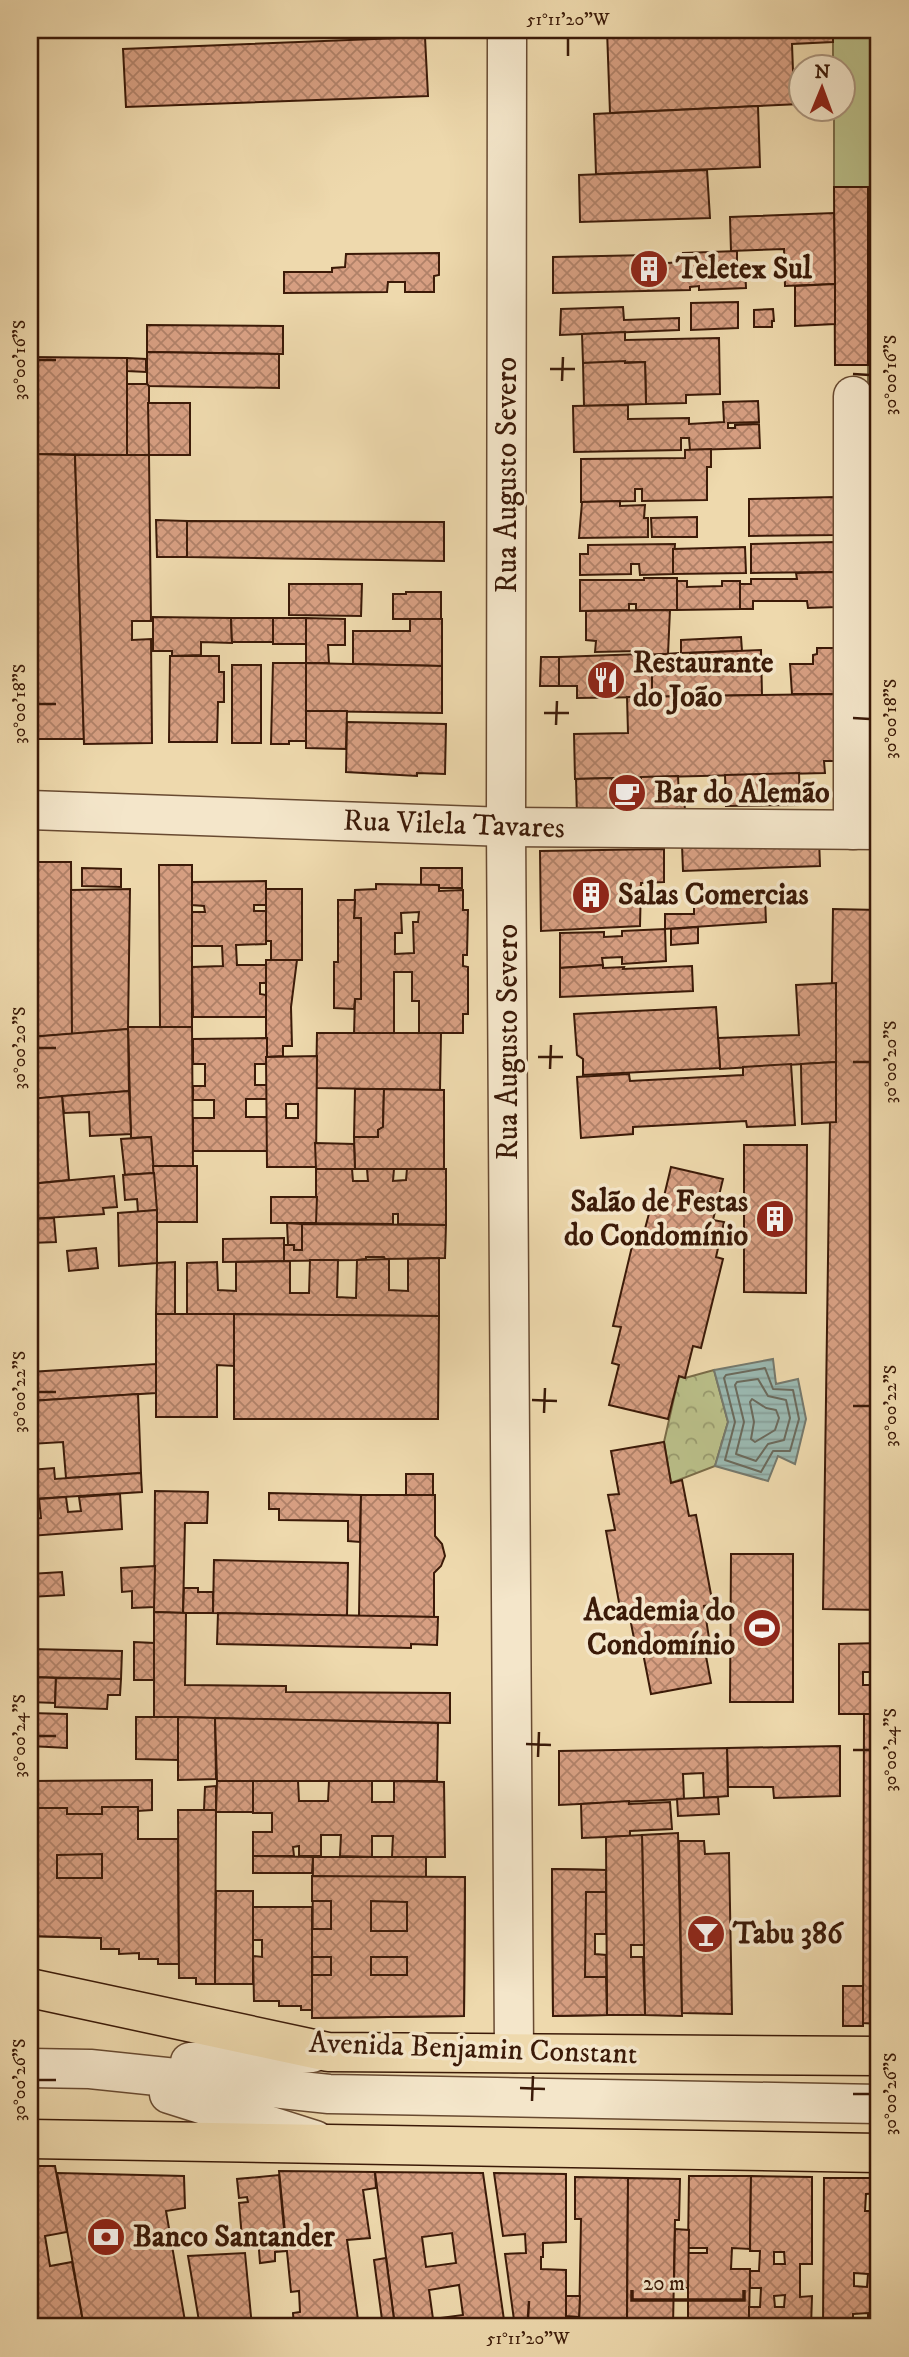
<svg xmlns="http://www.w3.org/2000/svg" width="909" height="2357" font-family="'IM FELL DW Pica',serif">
	<defs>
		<pattern id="park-crowns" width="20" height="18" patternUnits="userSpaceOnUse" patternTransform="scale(1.75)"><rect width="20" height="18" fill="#babf89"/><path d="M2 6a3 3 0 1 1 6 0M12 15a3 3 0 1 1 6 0" fill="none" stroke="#989a6e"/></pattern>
		<pattern id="water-rules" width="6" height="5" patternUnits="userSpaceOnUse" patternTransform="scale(1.75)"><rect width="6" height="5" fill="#9bb9b1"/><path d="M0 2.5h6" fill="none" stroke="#869e97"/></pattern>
		<pattern id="building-cross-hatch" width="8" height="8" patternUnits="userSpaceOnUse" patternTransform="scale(1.75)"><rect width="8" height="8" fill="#d79f82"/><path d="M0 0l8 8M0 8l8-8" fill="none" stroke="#b08168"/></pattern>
	</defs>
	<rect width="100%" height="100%" fill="#eed9ad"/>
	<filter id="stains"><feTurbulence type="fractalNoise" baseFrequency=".00286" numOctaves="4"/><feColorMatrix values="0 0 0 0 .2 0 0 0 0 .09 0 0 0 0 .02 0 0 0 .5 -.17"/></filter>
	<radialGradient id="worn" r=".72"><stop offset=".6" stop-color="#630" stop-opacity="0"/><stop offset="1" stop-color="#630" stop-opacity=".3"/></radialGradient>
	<path fill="url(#park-crowns)" stroke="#7a6c48" stroke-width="2" d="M 714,1370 L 728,1422 L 715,1466 L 671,1483 L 664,1442 L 679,1376 L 685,1378 Z"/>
	<path fill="#babf89" stroke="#7a6c48" stroke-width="2" d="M 833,30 L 879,30 L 879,427 L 868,427 L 868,188 L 834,187 L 834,109 L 842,108 L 842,66 L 833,66 Z"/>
	<path fill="url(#water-rules)" stroke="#75796d" stroke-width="2" d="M 773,1359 L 776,1384 L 798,1379 L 806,1419 L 795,1464 L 778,1456 L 768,1481 L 715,1466 L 728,1422 L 714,1370 Z"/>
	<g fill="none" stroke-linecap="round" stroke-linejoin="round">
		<g stroke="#6b6a5c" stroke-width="2">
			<path d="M 765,1368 L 773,1389 L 793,1390 L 799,1419 L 790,1451 L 773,1451 L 761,1472 L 725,1460 L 735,1422 L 724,1378 L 726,1375 Z"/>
			<path d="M 758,1379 L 768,1396 L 786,1400 L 790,1418 L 784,1440 L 768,1444 L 756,1461 L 736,1454 L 744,1422 L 735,1385 L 737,1382 Z"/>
			<path d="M 752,1399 L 766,1408 L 776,1410 L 779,1418 L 775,1430 L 755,1442 L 751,1439 L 754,1422 L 750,1402 Z"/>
		</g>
	</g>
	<g fill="url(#building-cross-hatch)" stroke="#3b1a08" stroke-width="2" fill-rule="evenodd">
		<path d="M 607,30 L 833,30 L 833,42 L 792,44 L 793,71 L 800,71 L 800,104 L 610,113 Z"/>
		<path d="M 425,37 L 428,96 L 126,107 L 123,49 Z"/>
		<path d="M 758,106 L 760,167 L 596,174 L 594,114 Z"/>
		<path d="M 707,170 L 710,218 L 580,222 L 579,175 Z"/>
		<path d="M 834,187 L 868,187 L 868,365 L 835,365 Z"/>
		<path d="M 834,213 L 835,284 L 785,286 L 784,249 L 731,251 L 730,217 Z"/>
		<path d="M 737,251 L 737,265 L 745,264 L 746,288 L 699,290 L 699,286 L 690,287 L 690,290 L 553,293 L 553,257 L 650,255 L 650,264 L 684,262 L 683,253 Z"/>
		<path d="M 439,253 L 439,275 L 434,276 L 434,292 L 405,292 L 405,282 L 388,282 L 387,292 L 284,293 L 284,272 L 332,272 L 332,268 L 345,267 L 346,254 Z"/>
		<path d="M 835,284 L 835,324 L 795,326 L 795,286 Z"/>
		<path d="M 738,302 L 738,328 L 691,330 L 691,303 Z"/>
		<path d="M 623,307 L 624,320 L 679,318 L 679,330 L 560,335 L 561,309 Z"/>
		<path d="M 773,309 L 774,321 L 772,321 L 772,327 L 754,327 L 754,310 Z"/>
		<path d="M 147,325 L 283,326 L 283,354 L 147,352 Z"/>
		<path d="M 625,332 L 625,340 L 719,338 L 720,394 L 686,395 L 686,403 L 646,404 L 645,362 L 583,363 L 582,334 Z"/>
		<path d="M 147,352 L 279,354 L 279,388 L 147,386 Z"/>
		<path d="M 30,357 L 127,358 L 127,455 L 30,454 Z"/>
		<path d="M 127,358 L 146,359 L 146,372 L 127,371 Z"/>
		<path d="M 625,361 L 625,363 L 645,362 L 646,404 L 584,406 L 583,363 Z"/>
		<path d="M 127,384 L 147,384 L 149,386 L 149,455 L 127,455 Z"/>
		<path d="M 758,401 L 759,422 L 728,423 L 728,428 L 735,428 L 735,425 L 759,424 L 760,448 L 690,450 L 689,438 L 681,438 L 681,450 L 574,452 L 573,406 L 628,405 L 628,419 L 689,418 L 689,424 L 724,422 L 723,402 Z"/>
		<path d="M 148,403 L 190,403 L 190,455 L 149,455 Z"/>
		<path d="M 879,447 L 879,750 L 875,750 L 873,724 L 875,660 L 873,660 L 873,642 L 875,642 L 875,623 L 879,623 L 879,591 L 874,590 L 872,571 L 874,507 L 872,507 L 874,464 L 879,464 Z"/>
		<path d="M 711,449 L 711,467 L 707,467 L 707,500 L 642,501 L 642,489 L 635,489 L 635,501 L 581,502 L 581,459 L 685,458 L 685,450 Z"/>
		<path d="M 30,454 L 75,455 L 84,739 L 36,739 Z"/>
		<path d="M 75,455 L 149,455 L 151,621 L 132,621 L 132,640 L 151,639 L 152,743 L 84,744 Z"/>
		<path d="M 835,497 L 836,535 L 749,536 L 749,499 Z"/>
		<path d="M 620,501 L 620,506 L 645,505 L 644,518 L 648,518 L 648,537 L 579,538 L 582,502 Z"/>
		<path d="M 30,511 L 35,713 L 30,713 Z"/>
		<path d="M 697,517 L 697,537 L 652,537 L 651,518 Z"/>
		<path d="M 156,520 L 187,521 L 187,557 L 157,557 Z"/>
		<path d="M 187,521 L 444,522 L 444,561 L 187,557 Z"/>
		<path d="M 836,542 L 836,572 L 751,573 L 751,544 Z"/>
		<path d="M 675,544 L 673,574 L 640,575 L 639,564 L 631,564 L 631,574 L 580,575 L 580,554 L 588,554 L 588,545 Z"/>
		<path d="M 745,547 L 746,573 L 673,574 L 673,549 Z"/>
		<path d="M 836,572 L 836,607 L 808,608 L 807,601 L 753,601 L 753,609 L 740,609 L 740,584 L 751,584 L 751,579 L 797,579 L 796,573 Z"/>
		<path d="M 644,578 L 677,578 L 677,610 L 636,610 L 636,604 L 629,604 L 629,610 L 580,611 L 580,580 L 644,580 Z"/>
		<path d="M 677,581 L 687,581 L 687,587 L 722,586 L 722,581 L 740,581 L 740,609 L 677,610 Z"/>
		<path d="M 289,584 L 362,584 L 361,616 L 289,615 Z"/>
		<path d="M 406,592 L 441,592 L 441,619 L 393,619 L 393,594 L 406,594 Z"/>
		<path d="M 670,610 L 668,654 L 637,655 L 637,651 L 595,652 L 596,641 L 586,640 L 586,611 Z"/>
		<path d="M 153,617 L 231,618 L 232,643 L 201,642 L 201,655 L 172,656 L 172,651 L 153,651 Z"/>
		<path d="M 231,618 L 273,618 L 273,642 L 232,642 Z"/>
		<rect x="273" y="618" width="33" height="26"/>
		<path d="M 306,618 L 345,619 L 345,645 L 328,645 L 329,663 L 306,663 Z"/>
		<path d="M 410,619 L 442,619 L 442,666 L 353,664 L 353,631 L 410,631 Z"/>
		<path d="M 741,637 L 742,651 L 681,653 L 681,640 Z"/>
		<path d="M 817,648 L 836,648 L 836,694 L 792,694 L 790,664 L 813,664 L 813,655 L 817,654 Z"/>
		<path d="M 761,650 L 762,695 L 652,697 L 652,655 L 678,653 L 678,674 L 691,673 L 690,653 Z"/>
		<path d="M 642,654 L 642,674 L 652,673 L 652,697 L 577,698 L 577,686 L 559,686 L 559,657 Z"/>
		<path d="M 170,656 L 219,656 L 219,672 L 224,672 L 224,702 L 218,702 L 217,742 L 169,742 Z"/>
		<path d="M 541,657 L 559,657 L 559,686 L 540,686 Z"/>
		<path d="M 273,663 L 306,663 L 306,741 L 289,741 L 289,744 L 271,744 Z"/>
		<path d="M 306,663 L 442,666 L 442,713 L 306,711 Z"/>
		<rect x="232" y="665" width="29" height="78"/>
		<path d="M 836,694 L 836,761 L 824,761 L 825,773 L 575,779 L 574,734 L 628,733 L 627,697 Z"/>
		<path d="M 306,711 L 347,711 L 346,749 L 306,748 Z"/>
		<path d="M 347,722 L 446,724 L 445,774 L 417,773 L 417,776 L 346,772 Z"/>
		<rect x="30" y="725" width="6" height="34"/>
		<path d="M 799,773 L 800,805 L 726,806 L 725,775 Z"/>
		<path d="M 678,776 L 679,797 L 684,797 L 685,811 L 577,816 L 576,779 L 612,778 L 612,789 L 641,788 L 641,777 Z"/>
		<path d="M 819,840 L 820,866 L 683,871 L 682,845 Z"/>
		<path d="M 664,849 L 664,882 L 641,883 L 640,926 L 541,931 L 540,851 Z"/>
		<path d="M 35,862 L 71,862 L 72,1034 L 30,1037 L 30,940 L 35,935 Z"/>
		<path d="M 159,865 L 192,865 L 192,1027 L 160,1027 Z"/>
		<path d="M 82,868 L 121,869 L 121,887 L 82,886 Z"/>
		<path d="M 421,868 L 462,868 L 462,888 L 439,888 L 439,885 L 421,885 Z"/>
		<path d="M 266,881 L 266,905 L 254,905 L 254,911 L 266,911 L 266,944 L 236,945 L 237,965 L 266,965 L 267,983 L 260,983 L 260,994 L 266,995 L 266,1017 L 193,1017 L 192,967 L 223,966 L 222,946 L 192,946 L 192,912 L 205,912 L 204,906 L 192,905 L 192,882 Z"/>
		<path d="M 376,884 L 439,885 L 439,891 L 463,890 L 463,910 L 468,910 L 467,955 L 463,955 L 463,966 L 468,967 L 468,1014 L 463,1014 L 463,1033 L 419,1033 L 419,1001 L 412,1001 L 412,972 L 394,972 L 394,1033 L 354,1033 L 355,999 L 361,999 L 361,918 L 354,918 L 355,890 L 376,889 ZM 419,912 L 418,922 L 413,922 L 414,953 L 395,954 L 395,933 L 402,933 L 401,913 Z"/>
		<path d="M 130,889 L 128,1029 L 72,1034 L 71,890 Z"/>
		<path d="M 266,889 L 302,889 L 302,960 L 271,960 L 271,941 L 266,941 Z"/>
		<path d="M 765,897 L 766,922 L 665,929 L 665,914 L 694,914 L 694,900 Z"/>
		<path d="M 338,900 L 355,900 L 354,918 L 361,918 L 361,999 L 355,999 L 354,1009 L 334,1008 L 334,962 L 338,962 Z"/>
		<path d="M 833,909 L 879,910 L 879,1610 L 823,1609 Z"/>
		<path d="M 698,927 L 698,943 L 671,945 L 671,929 Z"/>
		<path d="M 665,929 L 666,961 L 622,964 L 622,957 L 602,958 L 603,965 L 560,968 L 560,933 L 604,932 L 604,937 L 622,936 L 622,931 Z"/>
		<path d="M 266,960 L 297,960 L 291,1007 L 292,1046 L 283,1046 L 283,1056 L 266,1057 Z"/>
		<path d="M 603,965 L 603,968 L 624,967 L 623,969 L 692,966 L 693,991 L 560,997 L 560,968 Z"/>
		<path d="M 836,983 L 836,1062 L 720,1069 L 718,1038 L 799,1035 L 796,985 Z"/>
		<path d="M 716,1007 L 720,1068 L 583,1075 L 583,1059 L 577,1055 L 574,1014 Z"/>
		<path d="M 128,1027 L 192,1027 L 193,1166 L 153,1166 L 151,1137 L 131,1138 Z"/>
		<path d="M 128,1029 L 129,1091 L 30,1099 L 30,1037 Z"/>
		<path d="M 317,1033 L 441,1033 L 440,1090 L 316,1088 Z"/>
		<path d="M 267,1038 L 267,1064 L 255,1064 L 255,1085 L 267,1085 L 267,1099 L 246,1099 L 246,1117 L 267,1117 L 267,1151 L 193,1151 L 193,1118 L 214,1118 L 214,1100 L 193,1100 L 193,1086 L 205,1086 L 205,1064 L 193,1064 L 193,1039 Z"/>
		<path d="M 317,1056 L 316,1167 L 267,1167 L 266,1057 ZM 286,1104 L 298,1104 L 298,1118 L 286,1118 Z"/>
		<path d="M 836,1062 L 836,1122 L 802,1124 L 801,1064 Z"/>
		<path d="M 791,1064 L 795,1125 L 747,1127 L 746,1121 L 633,1127 L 633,1134 L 581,1138 L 577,1077 L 629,1074 L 630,1081 L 743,1075 L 743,1067 Z"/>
		<path d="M 355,1089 L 384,1089 L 383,1127 L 378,1130 L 378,1137 L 354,1137 Z"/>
		<path d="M 384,1089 L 444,1090 L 444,1169 L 355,1169 L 354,1137 L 378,1137 L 378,1130 L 383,1127 Z"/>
		<path d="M 129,1091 L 131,1134 L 90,1136 L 89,1112 L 64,1113 L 62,1096 Z"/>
		<path d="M 62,1096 L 69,1180 L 30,1184 L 30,1099 Z"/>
		<path d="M 151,1137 L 154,1173 L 125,1175 L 121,1139 Z"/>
		<path d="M 315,1143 L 354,1144 L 355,1169 L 316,1169 Z"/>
		<path d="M 744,1145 L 807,1145 L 806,1293 L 744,1292 Z"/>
		<path d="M 153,1166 L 197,1166 L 197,1222 L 157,1222 Z"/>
		<path d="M 671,1167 L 723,1179 L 713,1220 L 724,1222 L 716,1257 L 723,1259 L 701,1348 L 693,1346 L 685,1378 L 679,1376 L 668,1419 L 609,1405 L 619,1365 L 612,1363 L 621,1327 L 613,1326 L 634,1238 L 642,1240 L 651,1206 L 661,1209 Z"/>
		<path d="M 316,1169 L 352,1169 L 353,1181 L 368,1181 L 367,1169 L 394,1169 L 393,1181 L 406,1180 L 407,1169 L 446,1169 L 446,1225 L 398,1224 L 398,1214 L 393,1214 L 393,1224 L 316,1223 Z"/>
		<path d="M 154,1173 L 157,1210 L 138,1212 L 137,1199 L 125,1200 L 123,1175 Z"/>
		<path d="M 114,1176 L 117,1207 L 103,1208 L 104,1214 L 30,1219 L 30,1184 Z"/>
		<path d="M 271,1197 L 317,1197 L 316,1223 L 271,1223 Z"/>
		<path d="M 157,1210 L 157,1263 L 119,1266 L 118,1213 Z"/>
		<path d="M 54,1218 L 56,1242 L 30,1243 L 30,1219 Z"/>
		<path d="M 287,1223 L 302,1224 L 302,1250 L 294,1250 L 294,1245 L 288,1245 Z"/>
		<path d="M 302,1224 L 446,1225 L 445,1258 L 385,1259 L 384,1257 L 366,1257 L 366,1259 L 357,1260 L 284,1261 L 284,1245 L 294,1245 L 294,1250 L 302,1250 Z"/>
		<path d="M 284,1238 L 284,1261 L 223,1262 L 223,1239 Z"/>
		<path d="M 96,1248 L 98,1268 L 69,1271 L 67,1251 Z"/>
		<path d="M 439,1258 L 439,1316 L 187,1314 L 187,1263 L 217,1262 L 218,1290 L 236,1291 L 236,1262 L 290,1261 L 290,1293 L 309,1293 L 310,1260 L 338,1260 L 337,1297 L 356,1298 L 357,1260 L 389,1259 L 389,1290 L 408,1291 L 408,1259 Z"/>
		<path d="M 175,1262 L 175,1314 L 156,1314 L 157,1263 Z"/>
		<path d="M 156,1314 L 234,1314 L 234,1366 L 217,1365 L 217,1417 L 156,1417 Z"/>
		<path d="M 234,1314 L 439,1316 L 438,1419 L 234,1419 Z"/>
		<path d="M 156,1364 L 156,1393 L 30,1401 L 30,1372 Z"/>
		<path d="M 138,1394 L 141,1473 L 66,1478 L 63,1442 L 30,1444 L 30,1401 Z"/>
		<path d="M 664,1442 L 671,1483 L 682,1480 L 689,1516 L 696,1515 L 713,1605 L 704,1606 L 709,1638 L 703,1640 L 711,1683 L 651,1694 L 643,1653 L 637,1654 L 630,1618 L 622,1619 L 606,1531 L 615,1530 L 608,1495 L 619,1494 L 611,1451 Z"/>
		<path d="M 54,1468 L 55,1479 L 141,1473 L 142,1492 L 32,1499 L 30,1470 Z"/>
		<rect x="406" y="1474" width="27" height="21"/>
		<path d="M 155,1491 L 208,1492 L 207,1523 L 185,1523 L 183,1613 L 154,1612 Z"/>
		<path d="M 269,1493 L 361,1495 L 360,1542 L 348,1541 L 348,1521 L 279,1520 L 279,1509 L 269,1509 Z"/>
		<path d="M 120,1494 L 122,1529 L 30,1536 L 30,1519 L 41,1518 L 39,1499 L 66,1497 L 68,1512 L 81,1511 L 79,1497 Z"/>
		<path d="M 361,1495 L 435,1495 L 435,1536 L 442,1544 L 445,1556 L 441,1566 L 434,1573 L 434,1617 L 359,1616 Z"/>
		<path d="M 731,1554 L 793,1554 L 793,1702 L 730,1702 Z"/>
		<path d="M 214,1560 L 348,1563 L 347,1616 L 213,1613 Z"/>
		<path d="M 155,1566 L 154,1607 L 132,1608 L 132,1591 L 122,1592 L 121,1568 Z"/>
		<path d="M 62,1572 L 64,1595 L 30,1597 L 30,1574 Z"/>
		<path d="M 184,1588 L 198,1588 L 198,1592 L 213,1592 L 213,1613 L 183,1613 Z"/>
		<path d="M 154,1612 L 186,1613 L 185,1685 L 286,1686 L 286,1692 L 450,1693 L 450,1723 L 154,1717 Z"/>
		<path d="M 218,1613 L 438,1617 L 437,1645 L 411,1644 L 411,1648 L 217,1644 Z"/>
		<path d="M 134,1642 L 154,1643 L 154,1680 L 134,1680 Z"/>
		<path d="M 879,1643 L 879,1672 L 863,1672 L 863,1685 L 879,1685 L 879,1714 L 839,1714 L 839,1644 Z"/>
		<path d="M 30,1649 L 122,1651 L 121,1679 L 30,1677 Z"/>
		<path d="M 30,1677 L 56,1678 L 55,1703 L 30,1702 Z"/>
		<path d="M 56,1678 L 121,1679 L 120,1695 L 108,1695 L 107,1709 L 55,1707 Z"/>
		<path d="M 30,1713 L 67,1714 L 67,1748 L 30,1746 Z"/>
		<path d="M 864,1714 L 879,1714 L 879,2024 L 863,2023 Z"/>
		<path d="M 136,1717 L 178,1717 L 178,1760 L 136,1759 Z"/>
		<path d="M 178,1717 L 215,1718 L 216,1779 L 178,1780 Z"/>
		<path d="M 215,1718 L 438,1723 L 437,1781 L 217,1781 Z"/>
		<path d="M 840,1746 L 840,1796 L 774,1798 L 773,1787 L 728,1787 L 727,1748 Z"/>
		<path d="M 727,1748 L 728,1796 L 704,1798 L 703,1773 L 683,1774 L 684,1799 L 559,1805 L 559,1751 Z"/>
		<path d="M 152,1780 L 152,1810 L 138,1811 L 138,1807 L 102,1807 L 102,1814 L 67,1814 L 67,1808 L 30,1808 L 30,1781 Z"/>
		<path d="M 217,1781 L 253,1781 L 253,1812 L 216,1812 Z"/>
		<path d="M 253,1781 L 298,1781 L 299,1801 L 328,1801 L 329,1781 L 372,1781 L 372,1802 L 394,1802 L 394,1781 L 444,1782 L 445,1857 L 392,1857 L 393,1836 L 372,1836 L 372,1857 L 340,1856 L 341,1835 L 321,1835 L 321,1856 L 299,1856 L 299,1846 L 293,1847 L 294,1856 L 253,1856 L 253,1832 L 272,1832 L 272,1813 L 253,1813 Z"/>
		<path d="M 216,1786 L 216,1810 L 204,1810 L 205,1787 Z"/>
		<path d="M 718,1797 L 719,1814 L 678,1816 L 677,1799 Z"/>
		<path d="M 629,1801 L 629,1804 L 670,1802 L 672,1829 L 630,1831 L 630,1836 L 582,1838 L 581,1804 Z"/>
		<path d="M 102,1807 L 138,1807 L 138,1935 L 101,1938 L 30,1936 L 30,1808 L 67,1808 L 66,1855 L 74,1855 L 102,1854 Z"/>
		<path d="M 102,1807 L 138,1807 L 138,1839 L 178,1839 L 179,1964 L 158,1964 L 158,1959 L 139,1959 L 139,1953 L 119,1954 L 119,1949 L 101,1949 L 101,1938 L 30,1936 L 30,1808 L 67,1808 L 67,1814 L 102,1814 Z"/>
		<path d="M 178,1810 L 216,1810 L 215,1984 L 196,1984 L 196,1978 L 179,1978 Z"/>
		<path d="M 678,1833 L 682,2016 L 645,2015 L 642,1835 Z"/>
		<path d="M 642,1835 L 644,1945 L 631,1945 L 631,1957 L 643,1957 L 645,2015 L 607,2015 L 606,1837 Z"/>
		<path d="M 679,1841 L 704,1841 L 705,1854 L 729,1853 L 732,2014 L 682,2013 Z"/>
		<path d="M 102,1854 L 102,1878 L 57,1878 L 57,1855 Z"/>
		<path d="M 253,1856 L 313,1857 L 312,1873 L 253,1873 Z"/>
		<path d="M 313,1857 L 426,1857 L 426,1877 L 465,1877 L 464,2016 L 312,2018 Z"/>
		<path d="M 552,1869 L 606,1870 L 606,1934 L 595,1934 L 595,1954 L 606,1955 L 607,2015 L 553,2016 Z"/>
		<path d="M 552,1869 L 606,1870 L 606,1892 L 586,1892 L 585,1977 L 606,1977 L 607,2015 L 553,2016 Z"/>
		<path d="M 312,1876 L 465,1877 L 464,2016 L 312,2018 L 312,1975 L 331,1975 L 331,1957 L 312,1957 L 312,1929 L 331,1929 L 331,1901 L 312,1901 ZM 371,1901 L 407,1902 L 407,1931 L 371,1931 ZM 371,1957 L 407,1957 L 407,1975 L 371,1975 Z"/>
		<path d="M 216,1891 L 253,1891 L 253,1984 L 215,1984 Z"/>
		<path d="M 253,1907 L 312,1907 L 312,2010 L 301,2010 L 301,2006 L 279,2006 L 279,2001 L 254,2001 L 253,1956 L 262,1957 L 262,1940 L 253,1940 Z"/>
		<rect x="843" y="1986" width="20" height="40"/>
		<path d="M 30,2166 L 55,2166 L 67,2232 L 45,2236 L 50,2266 L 72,2262 L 84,2327 L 30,2327 Z"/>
		<path d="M 279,2171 L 375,2172 L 376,2188 L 363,2190 L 370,2238 L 347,2240 L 359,2327 L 294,2327 L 293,2313 L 300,2312 L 299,2291 L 291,2292 Z"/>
		<path d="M 375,2172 L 483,2173 L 505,2327 L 395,2327 ZM 452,2233 L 456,2263 L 426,2267 L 422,2237 ZM 459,2285 L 463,2315 L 433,2319 L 429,2290 Z"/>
		<path d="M 57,2173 L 184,2176 L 185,2208 L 166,2211 L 186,2327 L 84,2327 Z"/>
		<path d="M 494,2173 L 566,2174 L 566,2242 L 543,2243 L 543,2257 L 541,2257 L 541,2269 L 566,2270 L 566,2320 L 514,2320 L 505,2254 L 526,2253 L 525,2234 L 503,2236 Z"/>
		<path d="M 279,2175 L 286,2251 L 275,2252 L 275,2261 L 260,2263 L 258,2237 L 242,2238 L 239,2203 L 248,2202 L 247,2197 L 239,2198 L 237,2179 Z"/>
		<path d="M 689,2176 L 751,2176 L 750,2249 L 732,2248 L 731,2269 L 750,2269 L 749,2324 L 688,2323 L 688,2253 L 707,2253 L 707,2248 L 688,2248 Z"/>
		<path d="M 751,2176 L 812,2177 L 812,2264 L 800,2264 L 800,2297 L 812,2296 L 811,2327 L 749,2327 L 749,2307 L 760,2307 L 761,2288 L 750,2288 L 750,2271 L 759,2271 L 760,2251 L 750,2251 ZM 774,2252 L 784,2252 L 785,2264 L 774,2264 ZM 785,2295 L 784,2307 L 775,2307 L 774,2296 Z"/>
		<path d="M 575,2177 L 628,2178 L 627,2327 L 579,2327 L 581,2219 L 575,2219 Z"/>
		<path d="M 628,2178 L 680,2179 L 679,2220 L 675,2220 L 673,2327 L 627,2327 Z"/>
		<path d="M 824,2178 L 879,2178 L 879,2193 L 866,2194 L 865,2211 L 879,2211 L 879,2248 L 877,2260 L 879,2260 L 878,2327 L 868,2327 L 868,2313 L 853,2314 L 853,2327 L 823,2327 ZM 854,2273 L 868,2274 L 867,2287 L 854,2286 Z"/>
		<path d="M 675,2229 L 689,2230 L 688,2288 L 674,2288 Z"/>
		<path d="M 245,2253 L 252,2327 L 200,2327 L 188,2256 Z"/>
		<path d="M 386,2258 L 395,2327 L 383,2327 L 374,2260 Z"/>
		<path d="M 566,2296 L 580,2296 L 579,2317 L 566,2316 Z"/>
	</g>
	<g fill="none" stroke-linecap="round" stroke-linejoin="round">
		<defs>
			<g id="minor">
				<path d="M 507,30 L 506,827 L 514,2053"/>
				<path d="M 30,810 L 506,827 L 879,830"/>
				<path d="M 853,830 L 853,396"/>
				<path d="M 190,2062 L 312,2053"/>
				<path d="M 30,2068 L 90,2069 L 329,2094 L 879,2104"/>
				<path d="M 169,2094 L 315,2140"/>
			</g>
			<g id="major">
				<path d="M 30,1988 L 328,2052 L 879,2056"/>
				<path d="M 30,2139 L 879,2153"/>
			</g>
		</defs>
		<use href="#minor" stroke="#684a31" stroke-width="41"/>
		<use href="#major" stroke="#3b1a08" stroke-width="41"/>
		<use href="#minor" stroke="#f4e6ca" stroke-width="38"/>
		<use href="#major" stroke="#eed9ad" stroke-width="38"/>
	</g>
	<path fill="none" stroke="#3b1a08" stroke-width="2.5" d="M 568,56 L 568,38M 38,360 L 56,360M 550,369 L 575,369M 853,374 L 870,375M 562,381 L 563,357M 38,704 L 56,704M 544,713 L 569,713M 853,718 L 870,719M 556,725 L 557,701M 38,1048 L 56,1048M 538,1057 L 563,1057M 853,1062 L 870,1062M 550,1069 L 551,1045M 38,1392 L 56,1392M 532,1400 L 557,1401M 853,1406 L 870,1406M 544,1413 L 545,1388M 38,1736 L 56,1736M 526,1744 L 551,1745M 853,1750 L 870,1750M 538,1757 L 539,1732M 38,2080 L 56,2080M 520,2088 L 545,2089M 853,2094 L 870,2094M 532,2101 L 533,2076M 528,2318 L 529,2301"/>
	<defs>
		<symbol id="building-disc" viewBox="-11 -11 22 22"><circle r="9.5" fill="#8f2418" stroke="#f4e6ca"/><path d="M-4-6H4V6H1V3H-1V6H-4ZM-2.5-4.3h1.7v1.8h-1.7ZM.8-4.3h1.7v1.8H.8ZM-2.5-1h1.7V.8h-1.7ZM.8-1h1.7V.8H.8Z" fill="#fff"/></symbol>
		<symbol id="restaurant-disc" viewBox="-11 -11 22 22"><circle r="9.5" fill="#8f2418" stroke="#f4e6ca"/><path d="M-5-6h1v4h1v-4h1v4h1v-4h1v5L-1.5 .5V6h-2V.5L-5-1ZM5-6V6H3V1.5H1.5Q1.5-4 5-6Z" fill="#fff"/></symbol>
		<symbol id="cafe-disc" viewBox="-11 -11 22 22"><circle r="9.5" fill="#8f2418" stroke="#f4e6ca"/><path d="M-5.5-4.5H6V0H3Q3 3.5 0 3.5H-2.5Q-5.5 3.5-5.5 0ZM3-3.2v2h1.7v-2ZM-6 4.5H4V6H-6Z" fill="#fff"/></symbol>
		<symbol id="stadium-disc" viewBox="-11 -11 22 22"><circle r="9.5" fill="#8f2418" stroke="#f4e6ca"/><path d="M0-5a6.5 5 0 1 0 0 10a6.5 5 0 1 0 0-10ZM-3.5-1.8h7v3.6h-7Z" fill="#fff"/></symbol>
		<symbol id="bar-disc" viewBox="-11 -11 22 22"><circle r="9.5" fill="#8f2418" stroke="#f4e6ca"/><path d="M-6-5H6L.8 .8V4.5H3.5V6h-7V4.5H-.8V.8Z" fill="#fff"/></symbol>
		<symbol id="bank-disc" viewBox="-11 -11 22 22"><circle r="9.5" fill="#8f2418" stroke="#f4e6ca"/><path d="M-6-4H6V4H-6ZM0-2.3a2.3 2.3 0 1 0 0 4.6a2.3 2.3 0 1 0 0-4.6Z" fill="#fff"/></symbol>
	</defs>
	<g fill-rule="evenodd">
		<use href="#building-disc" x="627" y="247" width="44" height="44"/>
		<use href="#restaurant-disc" x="584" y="658" width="44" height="44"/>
		<use href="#cafe-disc" x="605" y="771" width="44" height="44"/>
		<use href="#building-disc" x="569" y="873" width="44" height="44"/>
		<use href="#building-disc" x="753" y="1197" width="44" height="44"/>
		<use href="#stadium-disc" x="740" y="1606" width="44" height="44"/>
		<use href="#bar-disc" x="684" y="1912" width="44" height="44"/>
		<use href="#bank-disc" x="84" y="2215" width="44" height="44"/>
	</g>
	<g text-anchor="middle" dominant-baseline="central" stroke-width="7" stroke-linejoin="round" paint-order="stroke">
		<g font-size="30" font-weight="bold" fill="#3b1a08" stroke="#f4e6ca" text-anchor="start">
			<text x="676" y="269">Teletex Sul</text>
			<text x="633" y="663">Restaurante<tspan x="633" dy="34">do João</tspan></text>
			<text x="654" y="793">Bar do Alemão</text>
			<text x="618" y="895">Salas Comercias</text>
			<text x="748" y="1202" text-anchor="end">Salão de Festas<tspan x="748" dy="34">do Condomínio</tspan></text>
			<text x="735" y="1611" text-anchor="end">Academia do<tspan x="735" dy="34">Condomínio</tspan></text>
			<text x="733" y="1934">Tabu 386</text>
			<text x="133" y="2237">Banco Santander</text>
		</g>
		<g font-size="30" fill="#3b1a08" stroke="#f4e6ca">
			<text transform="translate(507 475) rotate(-90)">Rua Augusto Severo</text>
			<text transform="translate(454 825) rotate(2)">Rua Vilela Tavares</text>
			<text transform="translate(508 1042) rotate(-90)">Rua Augusto Severo</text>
			<text transform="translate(473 2049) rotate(2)">Avenida Benjamin Constant</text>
		</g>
	</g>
	<rect width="909" height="2357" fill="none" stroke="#eed9ad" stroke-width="77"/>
	<g transform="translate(822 88) rotate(1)"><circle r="33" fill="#f4e6ca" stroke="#aa947c" stroke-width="2"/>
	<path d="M0-5L12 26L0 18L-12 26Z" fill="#8f2418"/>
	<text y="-10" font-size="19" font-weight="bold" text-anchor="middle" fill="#3b1a08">N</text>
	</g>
	<path d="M632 2290v10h112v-10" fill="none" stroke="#3b1a08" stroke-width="3.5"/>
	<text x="643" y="2290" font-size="21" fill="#3b1a08" stroke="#f4e6ca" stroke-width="5" paint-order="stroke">20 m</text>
	<rect x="38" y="38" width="832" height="2280" fill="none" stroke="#3b1a08" stroke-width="2.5"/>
	<g font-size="18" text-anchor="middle" fill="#3b1a08">
		<text x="568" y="25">51°11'20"W</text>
		<text transform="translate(19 360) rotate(-90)" y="6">30°00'16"S</text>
		<text transform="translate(890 375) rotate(-90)" y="6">30°00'16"S</text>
		<text transform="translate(19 704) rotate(-90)" y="6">30°00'18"S</text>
		<text transform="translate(890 719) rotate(-90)" y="6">30°00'18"S</text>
		<text transform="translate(19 1048) rotate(-90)" y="6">30°00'20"S</text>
		<text transform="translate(890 1062) rotate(-90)" y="6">30°00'20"S</text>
		<text transform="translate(19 1392) rotate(-90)" y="6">30°00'22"S</text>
		<text transform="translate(890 1406) rotate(-90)" y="6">30°00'22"S</text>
		<text transform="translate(19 1736) rotate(-90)" y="6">30°00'24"S</text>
		<text transform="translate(890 1750) rotate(-90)" y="6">30°00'24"S</text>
		<text transform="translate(19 2080) rotate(-90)" y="6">30°00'26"S</text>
		<text transform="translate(890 2094) rotate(-90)" y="6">30°00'26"S</text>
		<text x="528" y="2344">51°11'20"W</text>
	</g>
	<rect width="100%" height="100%" filter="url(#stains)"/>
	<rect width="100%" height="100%" fill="url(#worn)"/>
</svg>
